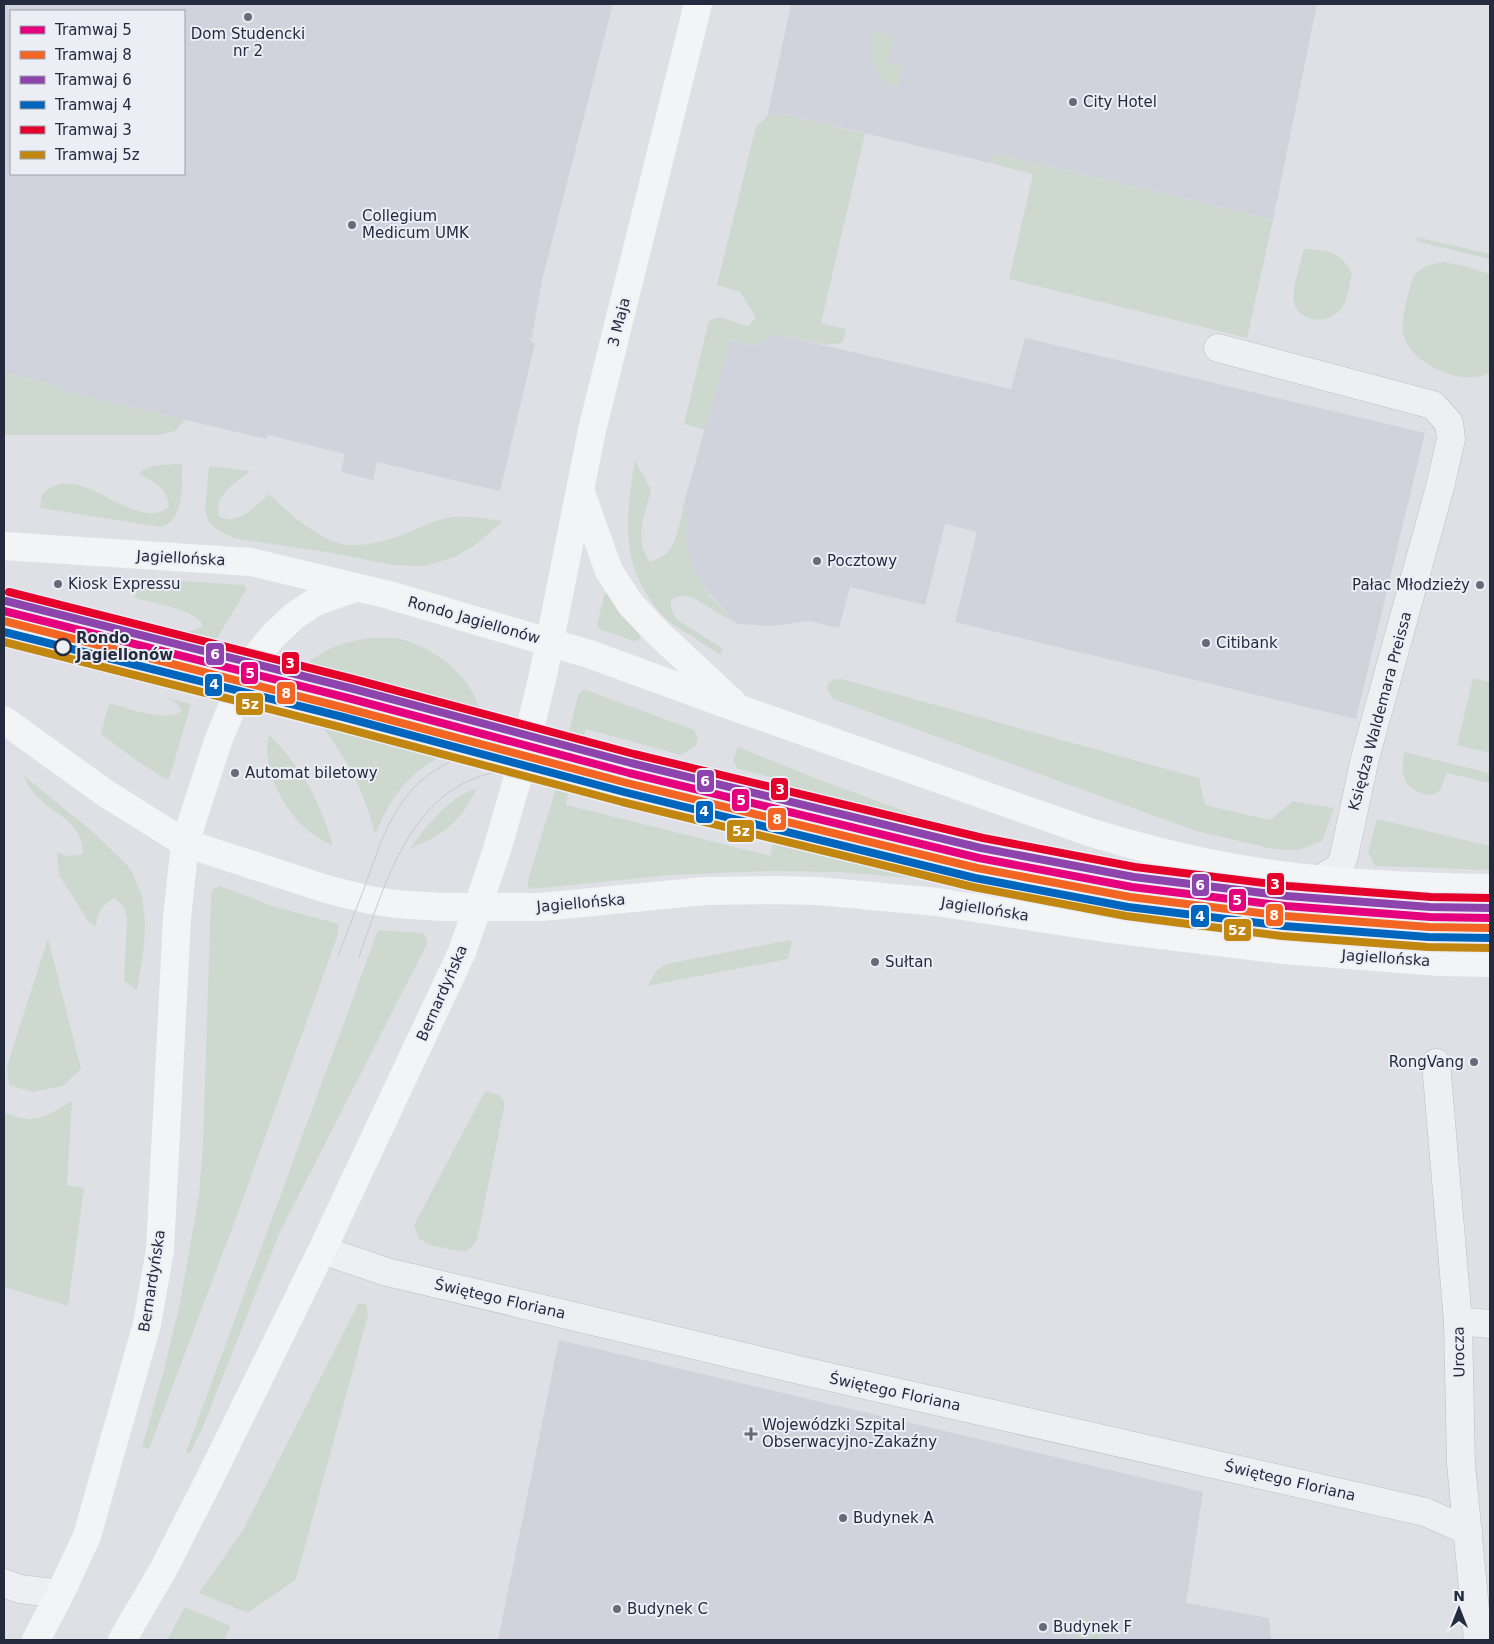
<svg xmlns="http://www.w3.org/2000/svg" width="1494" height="1644" font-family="'DejaVu Sans',sans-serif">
	<rect width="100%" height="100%" fill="#dfe0e5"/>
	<g fill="#d0d3dc" fill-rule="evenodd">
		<path d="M 4,4 L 613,4 L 543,276 L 531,342 L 535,343 L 500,491 L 377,462 L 373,480 L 341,472 L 345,454 L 268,435 L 267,439 L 185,420 L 61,391 L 62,387 L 4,373 ZM 11,11 L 184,11 L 184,174 L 11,174 Z"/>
		<path d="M 791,4 L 1317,4 L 1273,220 L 993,153 L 990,163 L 780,113 L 767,117 Z"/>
		<path d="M 775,334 L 1011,389 L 1025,338 L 1425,433 L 1356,719 L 955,622 L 977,532 L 945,524 L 925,605 L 850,587 L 839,628 L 809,621 L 773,626 L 737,624 L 710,594 L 697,578 L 690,560 L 685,531 L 685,499 L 730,340 L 755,346 Z"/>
		<path d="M 616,760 L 796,806 L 1023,860 L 1071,870 L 1170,887 L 1270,898 L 1490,913 L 1490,938 L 1351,932 L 1268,926 L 1168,914 L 936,875 L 607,794 Z"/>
		<path d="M 559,1340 L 1203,1492 L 1186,1603 L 1269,1618 L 1271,1640 L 498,1640 Z"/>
	</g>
	<g fill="#cdd9cf">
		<path d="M 874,32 L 894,36 L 888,63 L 902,66 L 898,88 C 872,83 870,54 874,32 Z"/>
		<path d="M 780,113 L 865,134 L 821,323 L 846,329 L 844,339 L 841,343 L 827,345 L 775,334 L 755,346 L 730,340 L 705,430 L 684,424 L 708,324 L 710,320 L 719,317 L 748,326 L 756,318 L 740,292 L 717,285 L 756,126 L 767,117 Z"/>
		<path d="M 992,153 L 1273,220 L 1247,338 L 1009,279 L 1033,174 L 990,163 Z"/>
		<path d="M 1416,237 L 1490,254 L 1490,259 L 1418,242 Z"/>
		<path d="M 1304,249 C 1328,250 1341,251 1352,274 C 1349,285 1348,302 1339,311 C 1327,324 1300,323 1294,303 C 1291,290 1301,262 1304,249 Z"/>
		<path d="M 1443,262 L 1461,265 L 1487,273 L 1490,276 L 1490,372 C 1464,389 1409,364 1403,333 C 1401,320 1405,307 1408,295 C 1415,269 1416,268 1443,262 Z"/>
		<path d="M 4,373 L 62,387 L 62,391 L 185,420 L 175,431 L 160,435 L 4,435 Z"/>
		<path d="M 635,460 L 651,490 C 645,516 633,537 650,562 C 657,559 663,557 668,552 C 678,542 681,514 685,499 C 685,525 685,552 697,576 C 706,594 724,610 737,624 L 692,597 L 680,596 L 671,600 L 671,608 L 676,619 L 723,649 L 720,655 C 708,647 697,640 685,632 C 678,628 671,624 666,619 C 619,571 625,521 635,460 Z"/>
		<path d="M 182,464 C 182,484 185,520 161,527 L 40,508 L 42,495 C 75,460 119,517 155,513 C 160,513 165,509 169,507 C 168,489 154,481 139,474 C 147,463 169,465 182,464 Z"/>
		<path d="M 209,466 L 250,471 C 236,483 212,496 220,517 C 240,525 255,506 269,494 C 288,512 322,544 350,545 C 368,546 389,540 406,533 C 418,529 441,517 453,517 C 470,515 487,519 503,521 L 474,546 L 455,557 L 425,566 L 393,565 L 332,553 L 233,538 L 216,529 L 209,522 L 205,511 Z"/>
		<path d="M 140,578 L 243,585 L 246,587 L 246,590 L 216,640 L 183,631 L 195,630 L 203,626 C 198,610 152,603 135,598 Z"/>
		<path d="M 606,592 L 640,635 L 640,640 L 634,641 L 599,629 L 597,624 L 604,596 Z"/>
		<path d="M 370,638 C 380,638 391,637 401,639 C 430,647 462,669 475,697 C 479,707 481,717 483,727 L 294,677 C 319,650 334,644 370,638 Z"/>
		<path d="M 1473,678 L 1490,682 L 1490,753 L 1457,745 Z"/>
		<path d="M 835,679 L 842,679 L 1199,778 L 1205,805 L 1270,820 L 1293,801 L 1334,808 L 1322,841 L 1299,850 L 1273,849 L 1196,831 L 833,699 L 827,689 L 828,684 Z"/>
		<path d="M 583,690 L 589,691 L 694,730 L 698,737 L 696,746 L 681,755 L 586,729 L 580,750 L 568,747 L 566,744 L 578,695 Z"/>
		<path d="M 167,698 L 191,704 L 170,776 L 168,779 L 165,779 L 136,760 L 101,734 L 109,703 C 129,708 164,723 182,711 L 176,703 Z"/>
		<path d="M 316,719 L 449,752 C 406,775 395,791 375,834 C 363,787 346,757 316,719 Z"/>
		<path d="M 269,735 C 302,767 321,803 333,846 C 325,842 317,838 310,832 C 285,813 260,767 269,735 Z"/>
		<path d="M 738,747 L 815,778 L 1029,857 L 1023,860 L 796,806 L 799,794 L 787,789 L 778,779 L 738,769 L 733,760 Z"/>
		<path d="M 1404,752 L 1490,773 L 1490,783 L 1447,773 C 1444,778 1443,787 1439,791 C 1430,801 1410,790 1405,780 C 1401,771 1403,761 1404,752 Z"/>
		<path d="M 23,775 L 93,832 L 128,866 L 133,874 L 142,896 L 145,921 L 144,946 L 137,990 L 124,981 L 127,919 L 124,907 L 114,898 C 102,906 97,912 96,927 L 89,923 L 59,875 L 57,852 L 68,856 L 83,854 C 83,819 51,815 33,792 C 29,787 26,781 23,775 Z"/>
		<path d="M 557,785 L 569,788 L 566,805 L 770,856 L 775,836 L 936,875 L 936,880 L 839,872 L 773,871 L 670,875 L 531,889 L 528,886 L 528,880 Z"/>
		<path d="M 477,788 C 462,821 443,835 410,849 C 428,823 447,799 477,788 Z"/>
		<path d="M 1377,819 L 1490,846 L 1490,870 L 1375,866 L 1368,852 Z"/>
		<path d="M 220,886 L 272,906 L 339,924 L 337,937 L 236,1218 L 149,1449 L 142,1447 L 164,1370 L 180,1303 L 199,1195 L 203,1143 L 211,895 L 212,890 Z"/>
		<path d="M 378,930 L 421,933 L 425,935 L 427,944 L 279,1234 L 203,1427 L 190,1453 L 186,1452 Z"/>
		<path d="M 48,938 L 81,1069 L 63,1086 L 33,1092 L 9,1085 L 7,1066 Z"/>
		<path d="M 790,940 L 792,941 L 788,959 L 647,986 L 656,971 L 666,964 Z"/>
		<path d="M 485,1091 L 499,1095 L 505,1103 L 477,1240 L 472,1247 L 464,1252 L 433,1246 L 419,1239 L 414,1225 Z"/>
		<path d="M 72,1101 L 67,1185 L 84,1188 L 68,1306 L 4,1287 L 4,1112 C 36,1126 44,1117 72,1101 Z"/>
		<path d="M 358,1304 L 366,1304 L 368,1315 L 296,1579 L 248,1613 L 199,1593 L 243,1530 Z"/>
		<path d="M 185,1607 L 231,1626 L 224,1640 L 167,1640 Z"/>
		<path d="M 1086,1616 L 1098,1626 L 1104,1640 L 1076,1640 L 1077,1622 Z"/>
	</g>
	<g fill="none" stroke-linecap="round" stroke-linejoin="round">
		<defs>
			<g id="street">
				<path d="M 1218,348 L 1433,405 L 1449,423 L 1451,439 L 1440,487 L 1365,758 L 1344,856 L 1340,867 L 1320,879"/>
				<path d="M 1436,1063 L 1458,1321 L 1461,1464 L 1478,1640"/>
				<path d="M 322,1250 L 387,1272 L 812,1373 L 1425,1512 L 1468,1531"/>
				<path d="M 1458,1321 L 1490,1324"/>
				<path d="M 4,1583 L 20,1589 L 60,1594"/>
			</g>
		</defs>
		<use href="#street" stroke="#bdbec3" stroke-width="29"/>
		<use href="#street" stroke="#eeeff2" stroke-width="28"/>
		<g stroke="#f3f4f5" stroke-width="28">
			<path d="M 581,493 L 609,571 L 631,605 L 659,634 L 732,702"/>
			<path d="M 4,546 L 251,562 L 389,595 L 589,654 L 740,709 L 1089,832 C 1119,841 1150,850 1181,857 C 1244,872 1311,880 1376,884 C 1414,887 1452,887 1490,888"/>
			<path d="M 4,720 L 105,793 L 185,843 L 326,889 L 370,900 L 396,904 L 441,907 L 541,907 L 705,891 L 773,890 L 818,891 L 937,902 L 1104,928 L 1284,950 L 1440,962 L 1490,963"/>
			<path d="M 36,1640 L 60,1594 L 87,1536 L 147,1324 L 160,1250 L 177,918 L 185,843 L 218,741 L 235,700 L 249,671 L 260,652 L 272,637 L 294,616 L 315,602 L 355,588"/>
			<path d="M 122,1640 L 163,1570 L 209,1480 L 322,1250 L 462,952 L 496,853 L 520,770 L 543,675 L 592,430 L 698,4"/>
		</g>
		<g stroke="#c7c9cd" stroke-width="1">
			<path d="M 338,956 C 347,933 356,909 365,886 C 381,842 393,798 434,771 C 443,766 451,760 461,758 C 495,748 529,752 563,755"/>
			<path d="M 359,957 C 387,878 414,774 516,770 C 531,769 547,772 562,773"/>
		</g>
		<defs>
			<path id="tram-1" d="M 4,611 L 348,698 L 629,773 L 979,858 L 1132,887 L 1286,906 L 1430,917 L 1490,918"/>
			<path id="tram-2" d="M 4,621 L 345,708 L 627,783 L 977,868 L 1130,897 L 1285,916 L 1429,927 L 1490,928"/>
			<path id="tram-3" d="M 6,601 L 350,688 L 631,763 L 981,848 L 1134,877 L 1287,896 L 1430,907 L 1490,908"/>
			<path id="tram-4" d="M 4,632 L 343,717 L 624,792 L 975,878 L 1128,907 L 1284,926 L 1428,937 L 1490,938"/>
			<path id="tram-5" d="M 9,592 L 353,679 L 634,754 L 983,838 L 1135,867 L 1288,886 L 1431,897 L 1490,898"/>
			<path id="tram-6" d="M 4,642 L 340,727 L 622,802 L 973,887 L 1126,916 L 1282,936 L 1428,947 L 1490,948"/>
		</defs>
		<use href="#tram-1" stroke="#eceef5" stroke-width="11"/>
		<use href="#tram-2" stroke="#eceef5" stroke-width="11"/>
		<use href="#tram-3" stroke="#eceef5" stroke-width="11"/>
		<use href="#tram-4" stroke="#eceef5" stroke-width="11"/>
		<use href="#tram-5" stroke="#eceef5" stroke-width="11"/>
		<use href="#tram-6" stroke="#eceef5" stroke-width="11"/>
		<use href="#tram-1" stroke="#e5007d" stroke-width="8"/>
		<use href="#tram-2" stroke="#f26522" stroke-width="8"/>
		<use href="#tram-3" stroke="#8e44ad" stroke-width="8"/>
		<use href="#tram-4" stroke="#0065bd" stroke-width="8"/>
		<use href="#tram-5" stroke="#e4002b" stroke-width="8"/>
		<use href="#tram-6" stroke="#c28710" stroke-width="8"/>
	</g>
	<g fill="#666a79" stroke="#eceef5" stroke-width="2">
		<circle cx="248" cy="17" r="5"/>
		<circle cx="1073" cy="102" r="5"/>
		<circle cx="352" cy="225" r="5"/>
		<circle cx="817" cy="561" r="5"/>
		<circle cx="58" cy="584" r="5"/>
		<circle cx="1480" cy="585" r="5"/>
		<circle cx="1206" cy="643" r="5"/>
		<circle cx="235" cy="773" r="5"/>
		<circle cx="875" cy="962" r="5"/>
		<circle cx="1474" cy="1062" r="5"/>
		<path d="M748.5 1426.5h5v5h5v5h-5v5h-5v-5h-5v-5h5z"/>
		<circle cx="843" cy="1518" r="5"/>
		<circle cx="617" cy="1609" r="5"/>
		<circle cx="1043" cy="1627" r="5"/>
	</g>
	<circle fill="#eceef5" stroke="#252b3f" stroke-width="2.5" cx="63" cy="647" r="8"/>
	<g text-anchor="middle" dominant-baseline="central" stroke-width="4" stroke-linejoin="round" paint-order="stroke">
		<g font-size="15" fill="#252b3f" stroke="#eceef5" text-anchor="start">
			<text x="248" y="34" text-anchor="middle">Dom Studencki<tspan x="248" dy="17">nr 2</tspan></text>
			<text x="1083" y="102">City Hotel</text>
			<text x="362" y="216">Collegium<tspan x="362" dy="17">Medicum UMK</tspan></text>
			<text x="827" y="561">Pocztowy</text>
			<text x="68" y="584">Kiosk Expressu</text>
			<text x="1470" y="585" text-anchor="end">Pałac Młodzieży</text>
			<text x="1216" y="643">Citibank</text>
			<text x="245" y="773">Automat biletowy</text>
			<text x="885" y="962">Sułtan</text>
			<text x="1464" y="1062" text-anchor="end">RongVang</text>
			<text x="762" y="1425">Wojewódzki Szpital<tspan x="762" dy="17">Obserwacyjno-Zakaźny</tspan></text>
			<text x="853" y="1518">Budynek A</text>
			<text x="627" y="1609">Budynek C</text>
			<text x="1053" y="1627">Budynek F</text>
		</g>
		<g font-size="15" fill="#252b3f" stroke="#eceef5">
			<text transform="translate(619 322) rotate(-76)">3 Maja</text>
			<text transform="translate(181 558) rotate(3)">Jagiellońska</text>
			<text transform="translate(474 620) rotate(16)">Rondo Jagiellonów</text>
			<text transform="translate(1380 711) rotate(-75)">Księdza Waldemara Preissa</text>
			<text transform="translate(581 903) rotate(-5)">Jagiellońska</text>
			<text transform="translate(985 909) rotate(9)">Jagiellońska</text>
			<text transform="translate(1386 958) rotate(4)">Jagiellońska</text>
			<text transform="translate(442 993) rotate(-66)">Bernardyńska</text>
			<text transform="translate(152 1281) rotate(-81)">Bernardyńska</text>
			<text transform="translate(500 1299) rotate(13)">Świętego Floriana</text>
			<text transform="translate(1459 1352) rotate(-91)">Urocza</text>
			<text transform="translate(895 1392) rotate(12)">Świętego Floriana</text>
			<text transform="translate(1290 1481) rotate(13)">Świętego Floriana</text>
		</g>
		<g font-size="15" font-weight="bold" fill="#252b3f" stroke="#eceef5" text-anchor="start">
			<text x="76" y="638">Rondo<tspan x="76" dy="17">Jagiellonów</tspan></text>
		</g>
	</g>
	<g stroke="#eceef5" stroke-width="2">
		<rect x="205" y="642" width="20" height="24" rx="5" fill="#8e44ad"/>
		<rect x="281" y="651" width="19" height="24" rx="5" fill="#e4002b"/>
		<rect x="240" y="661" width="19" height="24" rx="5" fill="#e5007d"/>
		<rect x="204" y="673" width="19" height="24" rx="5" fill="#0065bd"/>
		<rect x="276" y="681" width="20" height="24" rx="5" fill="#f26522"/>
		<rect x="235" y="692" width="29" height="24" rx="5" fill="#c28710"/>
		<rect x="696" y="769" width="19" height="24" rx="5" fill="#8e44ad"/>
		<rect x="770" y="777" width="19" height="24" rx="5" fill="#e4002b"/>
		<rect x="731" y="788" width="19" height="24" rx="5" fill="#e5007d"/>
		<rect x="695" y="800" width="19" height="24" rx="5" fill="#0065bd"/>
		<rect x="767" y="807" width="20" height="24" rx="5" fill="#f26522"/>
		<rect x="726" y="819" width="29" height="24" rx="5" fill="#c28710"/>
		<rect x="1266" y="872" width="19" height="24" rx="5" fill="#e4002b"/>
		<rect x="1191" y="873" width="19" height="24" rx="5" fill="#8e44ad"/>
		<rect x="1228" y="888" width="19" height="24" rx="5" fill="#e5007d"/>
		<rect x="1265" y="903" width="19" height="24" rx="5" fill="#f26522"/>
		<rect x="1190" y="904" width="20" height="24" rx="5" fill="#0065bd"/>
		<rect x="1223" y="918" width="29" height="24" rx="5" fill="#c28710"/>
	</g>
	<g font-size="14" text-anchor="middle" font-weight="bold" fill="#fff">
		<text x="215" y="659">6</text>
		<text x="290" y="668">3</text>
		<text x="250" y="678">5</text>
		<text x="214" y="689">4</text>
		<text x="286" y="698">8</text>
		<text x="250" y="709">5z</text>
		<text x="705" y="786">6</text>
		<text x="780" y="794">3</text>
		<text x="741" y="805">5</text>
		<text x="704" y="816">4</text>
		<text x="777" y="824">8</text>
		<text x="741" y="836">5z</text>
		<text x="1275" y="889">3</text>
		<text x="1200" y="890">6</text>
		<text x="1237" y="905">5</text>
		<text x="1274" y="920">8</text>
		<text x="1200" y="921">4</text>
		<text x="1237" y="935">5z</text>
	</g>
	<rect width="1494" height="1644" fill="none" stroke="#252b3f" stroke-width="10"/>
	<rect x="10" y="10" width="175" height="165" fill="#eceef5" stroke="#9ca0ac"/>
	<rect x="20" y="26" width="25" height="8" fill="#e5007d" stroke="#9ca0ac"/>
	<text x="55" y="35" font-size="15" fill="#252b3f">Tramwaj 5</text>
	<rect x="20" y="51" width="25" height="8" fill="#f26522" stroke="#9ca0ac"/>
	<text x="55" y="60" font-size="15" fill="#252b3f">Tramwaj 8</text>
	<rect x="20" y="76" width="25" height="8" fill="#8e44ad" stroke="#9ca0ac"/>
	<text x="55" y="85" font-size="15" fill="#252b3f">Tramwaj 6</text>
	<rect x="20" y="101" width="25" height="8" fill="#0065bd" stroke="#9ca0ac"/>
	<text x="55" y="110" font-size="15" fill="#252b3f">Tramwaj 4</text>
	<rect x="20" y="126" width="25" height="8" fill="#e4002b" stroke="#9ca0ac"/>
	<text x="55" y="135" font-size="15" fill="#252b3f">Tramwaj 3</text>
	<rect x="20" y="151" width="25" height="8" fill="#c28710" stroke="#9ca0ac"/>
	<text x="55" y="160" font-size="15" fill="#252b3f">Tramwaj 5z</text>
	<g transform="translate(1459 1609)" stroke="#eceef5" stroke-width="4" paint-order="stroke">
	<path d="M0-4L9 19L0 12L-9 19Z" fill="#252b3f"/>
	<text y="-8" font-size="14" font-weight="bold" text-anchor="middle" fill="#252b3f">N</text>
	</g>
</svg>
